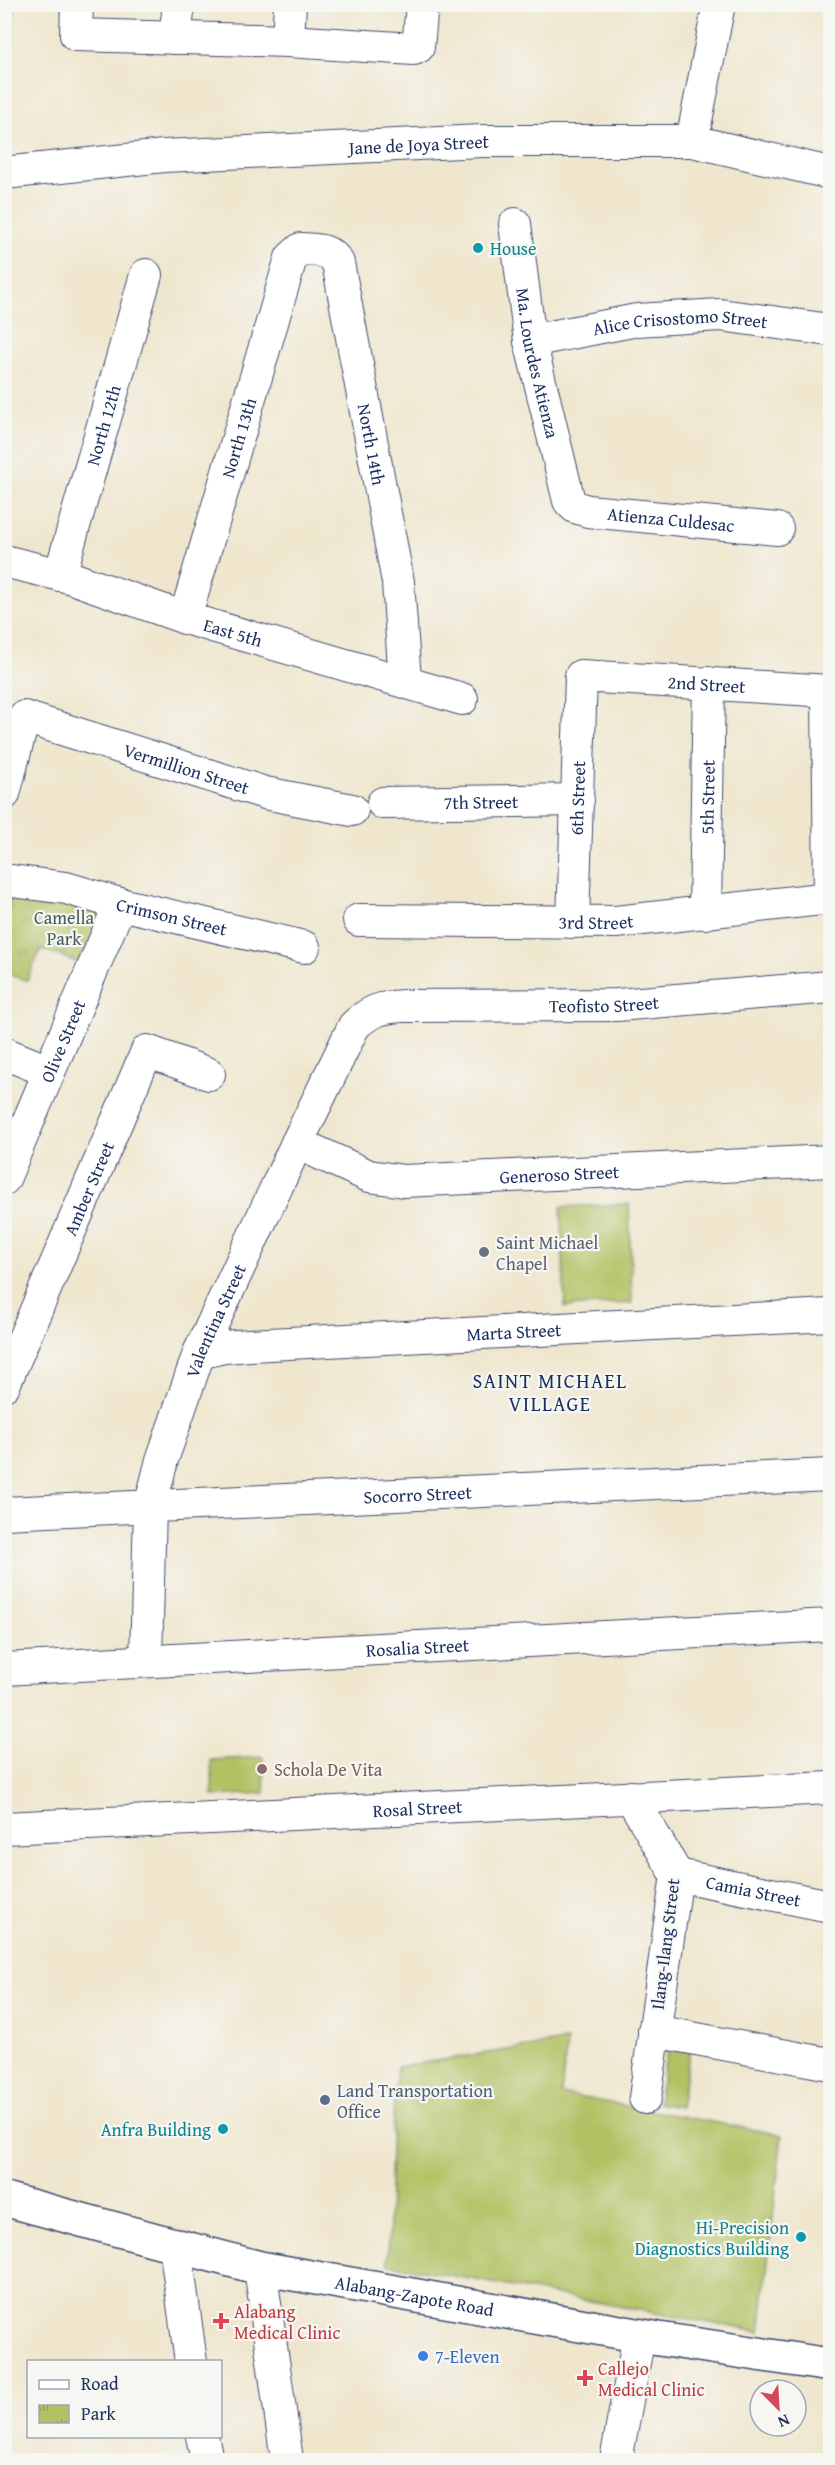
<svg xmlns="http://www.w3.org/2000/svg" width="835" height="2465" font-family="'Gentium Book Plus',serif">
	<defs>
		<pattern id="park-tufts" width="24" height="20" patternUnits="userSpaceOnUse" patternTransform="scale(1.5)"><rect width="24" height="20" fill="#b2c163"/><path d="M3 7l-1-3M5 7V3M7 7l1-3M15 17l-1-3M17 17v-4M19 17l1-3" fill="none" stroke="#909d55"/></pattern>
	</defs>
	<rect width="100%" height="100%" fill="#f6f6f2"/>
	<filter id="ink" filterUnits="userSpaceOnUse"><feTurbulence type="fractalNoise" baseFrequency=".0167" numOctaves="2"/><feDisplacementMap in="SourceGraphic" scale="12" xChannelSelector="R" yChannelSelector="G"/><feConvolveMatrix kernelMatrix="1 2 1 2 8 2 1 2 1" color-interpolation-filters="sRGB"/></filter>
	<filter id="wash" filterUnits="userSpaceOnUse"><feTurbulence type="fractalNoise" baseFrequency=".008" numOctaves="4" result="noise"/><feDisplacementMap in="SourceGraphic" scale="24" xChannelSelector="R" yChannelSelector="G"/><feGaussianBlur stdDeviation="1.35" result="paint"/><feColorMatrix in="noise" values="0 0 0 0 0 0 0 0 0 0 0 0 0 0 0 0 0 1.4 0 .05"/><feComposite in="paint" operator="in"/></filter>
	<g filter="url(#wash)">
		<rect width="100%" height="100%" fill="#efe6cd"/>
		<g fill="#b2c163" stroke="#667860" stroke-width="1.5">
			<path d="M 4,5 L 14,5 L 11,77 L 5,77 Z"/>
			<path d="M 629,1204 L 632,1303 L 565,1307 L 561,1207 Z"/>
			<path d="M 263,1757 L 265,1793 L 213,1796 L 211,1760 Z"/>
			<path d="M 567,2041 L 561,2094 L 782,2135 L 760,2332 L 388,2264 L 391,2145 L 397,2067 Z"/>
			<path d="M 668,2046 L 690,2050 L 680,2107 L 658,2103 Z"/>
		</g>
		<path fill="url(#park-tufts)" stroke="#667860" stroke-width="1.5" d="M 66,899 L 104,913 L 79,963 L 41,949 L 27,980 L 5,974 L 5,919 L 9,900 Z"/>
	</g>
	<g filter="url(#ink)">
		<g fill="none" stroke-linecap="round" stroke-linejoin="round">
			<defs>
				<g id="minor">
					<path d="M 77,4 L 76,35 L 288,41 L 414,49 L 418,47 L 422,4"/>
					<path d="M 175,38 L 179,4"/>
					<path d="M 288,41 L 290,4"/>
					<path d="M 692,141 L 719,4"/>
					<path id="s1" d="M 4,173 L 164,156 L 482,141 L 692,141 L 830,173"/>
					<path id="s2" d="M 515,224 L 530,341 L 569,501 L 575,507 L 588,511 L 777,529"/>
					<path id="s3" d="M 530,341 L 637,320 L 720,315 L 830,330"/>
					<path id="s4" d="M 4,561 L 69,577 L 185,618 L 462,699"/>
					<path id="s5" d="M 60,575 L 146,275"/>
					<path id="s6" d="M 185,618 L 291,258 L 301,249 C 317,250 330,249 338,263 L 398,582 L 405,681"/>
					<path d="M 828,691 L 830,898"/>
					<path id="s7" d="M 4,794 L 24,717 L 265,793 L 352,810"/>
					<path id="s8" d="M 383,803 L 578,800"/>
					<path id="s9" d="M 4,880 L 66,888 L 120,904 L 304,947"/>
					<path id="s10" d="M 705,913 L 709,683"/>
					<path id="s11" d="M 359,920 L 616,922 L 830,898"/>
					<path id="s12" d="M 573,922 L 581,676 L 830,691"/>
					<path d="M 4,1053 L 48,1071"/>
					<path id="s13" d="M 297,1143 L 369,1176 L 404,1181 L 830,1161"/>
					<path id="s14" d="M 4,1179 L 120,904"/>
					<path id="s15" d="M 199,1353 L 224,1347 L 250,1345 L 830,1315"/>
					<path id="s16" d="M 4,1385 L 147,1051 L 209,1074"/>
					<path id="s17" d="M 4,1513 L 830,1475"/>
					<path id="s18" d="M 146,1661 L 150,1507 L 162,1460 L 199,1353 L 297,1143 L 354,1026 C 369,1011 382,1007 403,1006 L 617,1005 L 830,987"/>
					<path id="s19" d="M 4,1669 L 830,1625"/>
					<path d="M 631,1797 L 677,1875 L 645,2098"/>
					<path id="s20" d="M 4,1828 L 830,1788"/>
					<path id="s21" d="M 677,1875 L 830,1906"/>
					<path d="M 654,2031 L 830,2064"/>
					<path d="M 175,2245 L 191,2362"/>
					<path d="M 260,2268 L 287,2460"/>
					<path d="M 202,2436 L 207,2460"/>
					<path d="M 616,2460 L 639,2336"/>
				</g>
				<g id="highway">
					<path id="s22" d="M 4,2199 L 260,2268 L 659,2339 L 830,2365"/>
				</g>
			</defs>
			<use href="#minor" stroke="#3b4a6f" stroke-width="34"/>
			<use href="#highway" stroke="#3b4a6f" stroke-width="36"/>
			<use href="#minor" stroke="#fff" stroke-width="32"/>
			<use href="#highway" stroke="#fff" stroke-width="33"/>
		</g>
	</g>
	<g fill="#0f9aa8" stroke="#f6f6f2" stroke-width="2">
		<circle cx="478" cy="248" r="6"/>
		<circle cx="223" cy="2129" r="6"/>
		<circle cx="801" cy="2237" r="6"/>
	</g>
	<circle fill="#6b7280" stroke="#f6f6f2" stroke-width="2" cx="484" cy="1252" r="6"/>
	<circle fill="#8d6e63" stroke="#f6f6f2" stroke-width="2" cx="262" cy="1769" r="6"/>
	<circle fill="#5c6f8a" stroke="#f6f6f2" stroke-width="2" cx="325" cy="2100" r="6"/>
	<g fill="#e0444e" stroke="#f6f6f2" stroke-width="2">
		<path d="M218 2312h6v6h6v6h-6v6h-6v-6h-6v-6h6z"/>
		<path d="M582 2369h6v6h6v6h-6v6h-6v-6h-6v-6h6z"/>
	</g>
	<circle fill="#3f7fe0" stroke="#f6f6f2" stroke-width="2" cx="423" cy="2356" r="6"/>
	<g text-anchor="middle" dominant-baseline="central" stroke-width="4.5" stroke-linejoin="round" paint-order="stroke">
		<g font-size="18" fill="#1b2f5e" stroke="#f6f6f2">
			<text stroke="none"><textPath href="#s1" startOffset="416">Jane de Joya Street</textPath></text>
			<text stroke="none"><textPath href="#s3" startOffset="152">Alice Crisostomo Street</textPath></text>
			<text stroke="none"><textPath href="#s2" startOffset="141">Ma. Lourdes Atienza</textPath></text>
			<text stroke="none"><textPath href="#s5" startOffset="156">North 12th</textPath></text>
			<text stroke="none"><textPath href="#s6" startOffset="188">North 13th</textPath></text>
			<text stroke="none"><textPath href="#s6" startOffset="615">North 14th</textPath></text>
			<text stroke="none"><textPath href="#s2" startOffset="388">Atienza Culdesac</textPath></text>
			<text stroke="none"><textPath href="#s4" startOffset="240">East 5th</textPath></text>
			<text stroke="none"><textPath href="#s12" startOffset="372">2nd Street</textPath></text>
			<text stroke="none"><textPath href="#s7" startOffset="250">Vermillion Street</textPath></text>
			<text stroke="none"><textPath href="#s12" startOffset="124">6th Street</textPath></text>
			<text stroke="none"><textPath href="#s10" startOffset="116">5th Street</textPath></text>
			<text stroke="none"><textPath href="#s8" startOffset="98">7th Street</textPath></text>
			<text stroke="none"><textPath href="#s9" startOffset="172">Crimson Street</textPath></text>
			<text stroke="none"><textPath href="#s11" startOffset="237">3rd Street</textPath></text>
			<text stroke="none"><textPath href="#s18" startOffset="933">Teofisto Street</textPath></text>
			<text stroke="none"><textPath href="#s14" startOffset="150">Olive Street</textPath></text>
			<text stroke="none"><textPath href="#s13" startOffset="270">Generoso Street</textPath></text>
			<text stroke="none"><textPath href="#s16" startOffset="214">Amber Street</textPath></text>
			<text stroke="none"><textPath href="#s18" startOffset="352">Valentina Street</textPath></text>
			<text stroke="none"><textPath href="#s15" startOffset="316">Marta Street</textPath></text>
			<text stroke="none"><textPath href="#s17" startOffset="414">Socorro Street</textPath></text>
			<text stroke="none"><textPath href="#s19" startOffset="414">Rosalia Street</textPath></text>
			<text stroke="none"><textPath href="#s20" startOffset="414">Rosal Street</textPath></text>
			<text stroke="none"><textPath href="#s21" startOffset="78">Camia Street</textPath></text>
			<text transform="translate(665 1944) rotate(-83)">Ilang-Ilang Street</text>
			<text stroke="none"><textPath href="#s22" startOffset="422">Alabang-Zapote Road</textPath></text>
		</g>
		<g font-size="18" fill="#0d838f" stroke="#f6f6f2" text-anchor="end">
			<text x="490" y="248" text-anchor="start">House</text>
			<text x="211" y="2129">Anfra Building</text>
			<text x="789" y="2227">Hi-Precision<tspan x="789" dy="21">Diagnostics Building</tspan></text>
		</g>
		<g font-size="18" fill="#485b60" stroke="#f6f6f2">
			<text x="64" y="917">Camella<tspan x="64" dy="21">Park</tspan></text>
		</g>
		<g font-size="18" fill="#5b616d" stroke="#f6f6f2" text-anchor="start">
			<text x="496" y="1242">Saint Michael<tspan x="496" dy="21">Chapel</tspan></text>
		</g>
		<g font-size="18" fill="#785e54" stroke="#f6f6f2" text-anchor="start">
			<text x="274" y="1769">Schola De Vita</text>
		</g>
		<g font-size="18" fill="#4e5e75" stroke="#f6f6f2" text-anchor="start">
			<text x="337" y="2090">Land Transportation<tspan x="337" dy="21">Office</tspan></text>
		</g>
		<g font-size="18" fill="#be3a42" stroke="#f6f6f2" text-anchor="start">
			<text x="234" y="2311">Alabang<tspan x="234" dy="21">Medical Clinic</tspan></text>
			<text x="598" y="2368">Callejo<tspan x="598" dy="21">Medical Clinic</tspan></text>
		</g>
		<g font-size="18" fill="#366cbe" stroke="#f6f6f2" text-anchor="start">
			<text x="435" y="2356">7-Eleven</text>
		</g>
		<g font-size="20" letter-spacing="1.5" fill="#1b2f5e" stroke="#f6f6f2">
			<text x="550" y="1380">SAINT MICHAEL<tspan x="550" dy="23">VILLAGE</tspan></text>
		</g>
	</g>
	<rect width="835" height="2465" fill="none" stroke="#f6f6f2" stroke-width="24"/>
	<rect x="27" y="2360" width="195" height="78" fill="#f6f6f2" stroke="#9ea6b7" stroke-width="1.5"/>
	<rect x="39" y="2380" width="30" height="9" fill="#ffffff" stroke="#9ea6b7" stroke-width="1.5"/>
	<text x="81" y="2390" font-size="18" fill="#1b2f5e">Road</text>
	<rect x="39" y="2405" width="30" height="18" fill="url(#park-tufts)" stroke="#9ea6b7" stroke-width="1.5"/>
	<text x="81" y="2420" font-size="18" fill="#1b2f5e">Park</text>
	<g transform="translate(778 2408) rotate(156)"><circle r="28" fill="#f6f6f2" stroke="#9ea6b7" stroke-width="1.5"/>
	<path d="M0-4.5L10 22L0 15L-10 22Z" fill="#d1495b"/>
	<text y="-9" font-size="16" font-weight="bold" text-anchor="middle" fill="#1b2f5e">N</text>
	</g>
</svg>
